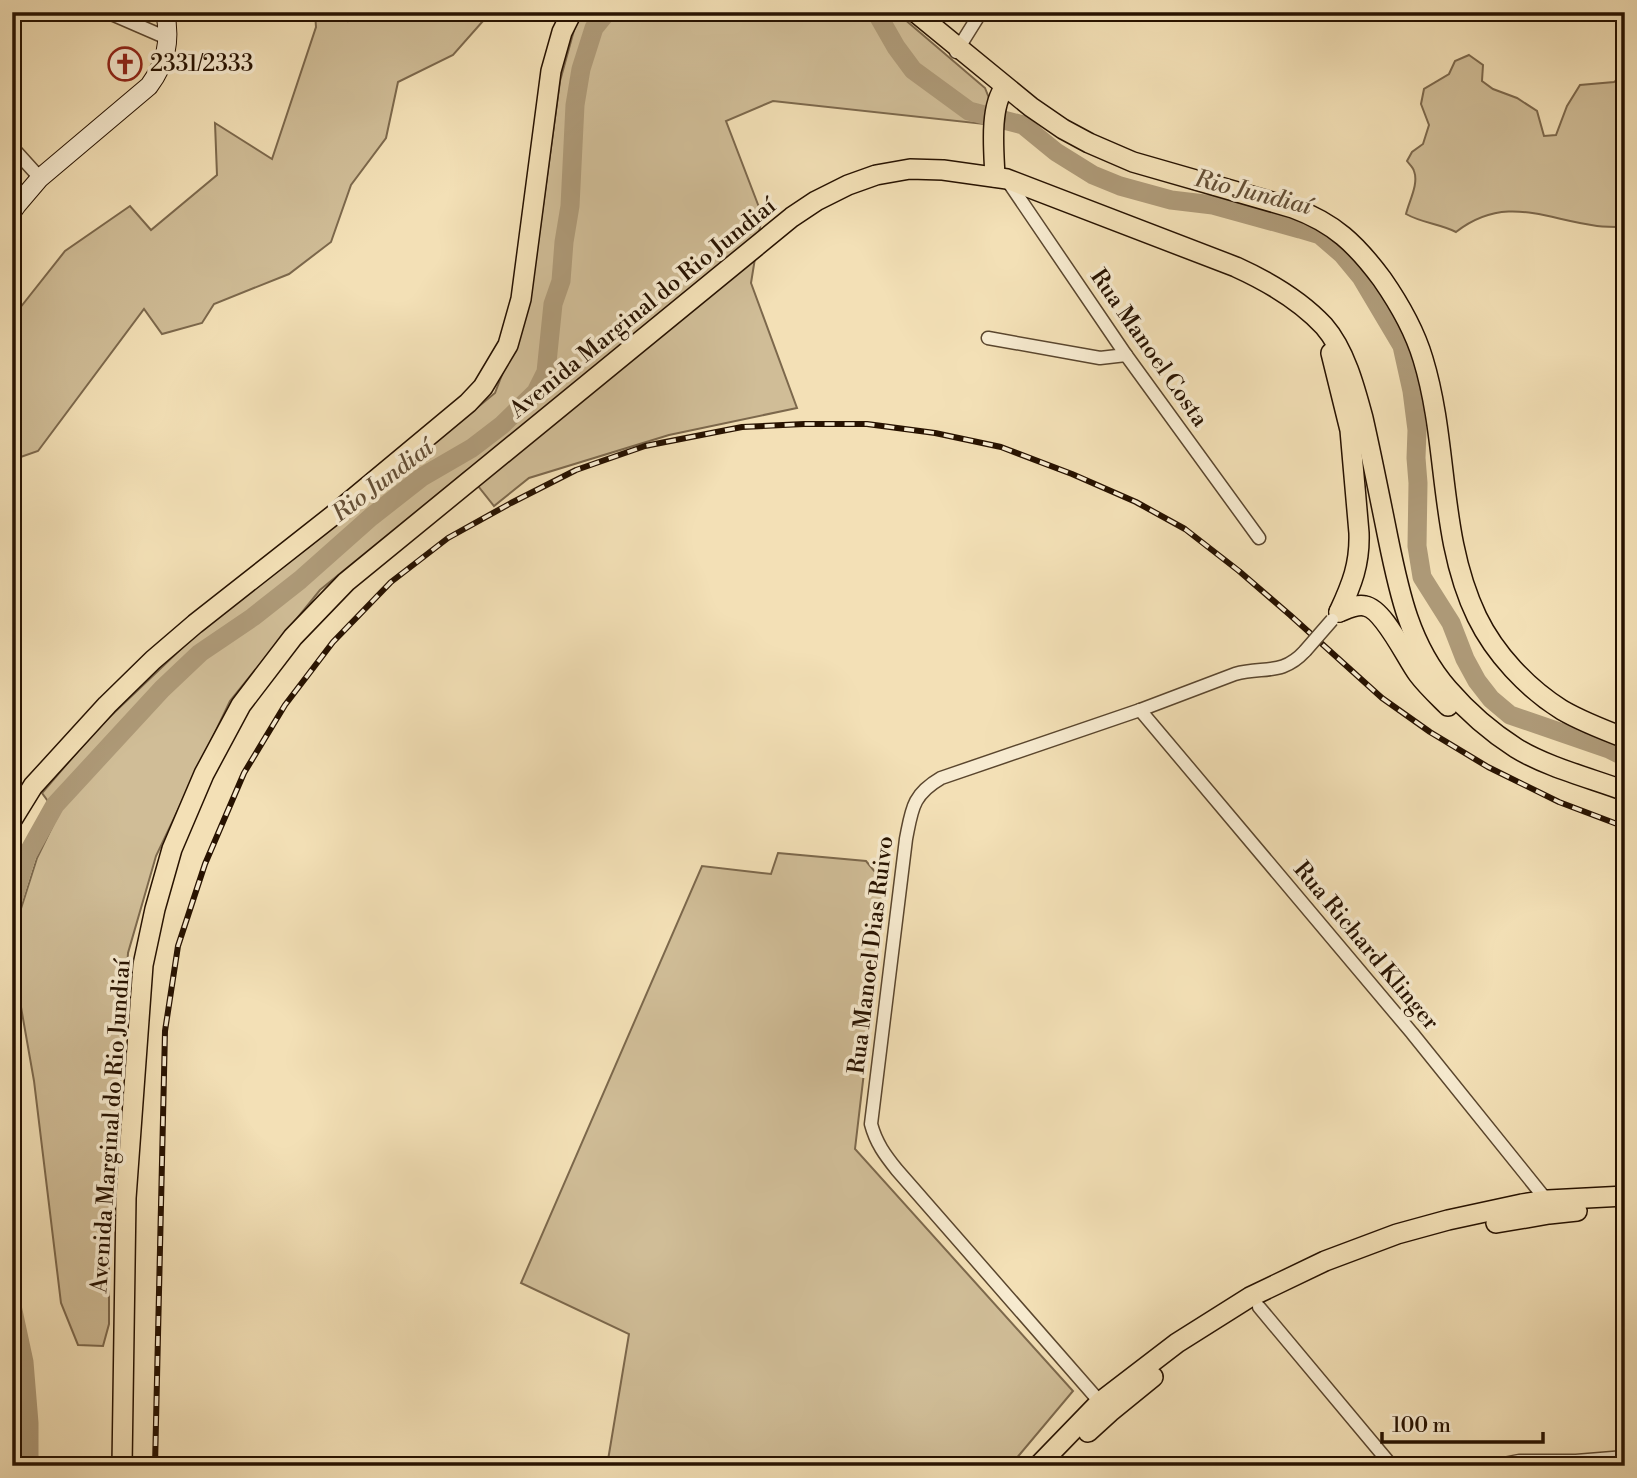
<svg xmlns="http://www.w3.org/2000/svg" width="1637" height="1478" font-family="'Libre Bodoni',serif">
	<rect width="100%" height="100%" fill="#f3e0b6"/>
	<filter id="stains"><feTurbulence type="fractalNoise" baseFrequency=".00286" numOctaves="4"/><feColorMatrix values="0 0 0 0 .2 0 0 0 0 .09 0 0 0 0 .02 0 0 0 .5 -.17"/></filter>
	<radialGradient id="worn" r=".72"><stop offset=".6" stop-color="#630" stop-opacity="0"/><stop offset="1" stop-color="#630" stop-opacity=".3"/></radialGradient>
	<g fill="#d0bd97" stroke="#7c684c" stroke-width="2">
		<path d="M 315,12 L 339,12 L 348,21 L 374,12 L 491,12 L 453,55 L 398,82 L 386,138 L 351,185 L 331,242 L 289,274 L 214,304 L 202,323 L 162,334 L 144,309 L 38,451 L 12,460 L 12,318 L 65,251 L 130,206 L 151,230 L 217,175 L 215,123 L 272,159 L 316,27 Z"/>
		<path d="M 579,12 L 896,12 L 985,88 L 989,98 L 984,124 L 773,101 L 726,121 L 762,215 L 751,283 L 797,408 L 669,435 L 529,478 L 494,506 L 466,471 L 320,590 L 230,701 L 156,856 L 128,953 L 109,1265 L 109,1324 L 103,1346 L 78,1345 L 61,1303 L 34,1081 L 12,956 L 12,937 L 37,858 L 58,815 L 42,793 L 97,729 L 204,627 L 310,546 L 495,393 L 530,301 L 560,81 Z"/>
		<path d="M 1469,55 L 1483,65 L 1482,81 L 1493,89 L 1517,98 L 1537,111 L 1544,136 L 1556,135 L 1567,106 L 1580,85 L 1614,82 L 1625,74 L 1625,227 C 1616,227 1606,227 1597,226 C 1544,219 1505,194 1456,232 C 1440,224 1422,223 1406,214 C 1409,201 1419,184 1414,171 C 1413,167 1409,164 1407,161 L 1412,152 L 1423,144 L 1429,125 L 1421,104 L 1424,89 L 1449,74 L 1455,61 Z"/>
		<path d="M 778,853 L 866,861 L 886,885 L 855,1149 L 1073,1391 L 1010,1466 L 607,1466 L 629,1334 L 521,1283 L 702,866 L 771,874 Z"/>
	</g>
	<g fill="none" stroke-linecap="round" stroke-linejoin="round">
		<g stroke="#ae9a78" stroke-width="19">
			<path d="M 876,12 L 896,47 L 913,70 L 969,111 L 1023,125 L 1056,152 L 1093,175 L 1120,186 L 1171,200 L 1213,205 L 1300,229 L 1320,235 L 1342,254 L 1361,277 L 1402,346 L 1412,391 L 1417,430 L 1416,458 L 1418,483 L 1417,546 L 1422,577 L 1451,623 L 1465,659 L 1477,681 L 1491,699 L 1510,715 L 1609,749 L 1625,757"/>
			<path d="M 12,903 L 27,855 L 55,805 L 162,689 L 200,653 L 253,617 L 300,580 L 371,517 L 422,477 L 472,448 L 502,425 L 536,392 L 546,372 L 553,304 L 561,281 L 564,242 L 570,206 L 575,105 L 581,69 L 594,28 L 607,12"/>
			<path d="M 12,1306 L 24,1362 L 29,1423 L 29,1466"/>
		</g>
		<defs>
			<g id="minor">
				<path d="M 107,12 L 167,38"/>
				<path d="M 956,52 L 981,12"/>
				<path d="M 12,147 L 40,178"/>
				<path d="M 1007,180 L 1126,355 L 1259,538"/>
				<path d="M 988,338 L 1100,358 L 1126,355"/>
				<path d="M 1140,710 L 1412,1033 L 1548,1202"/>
				<path d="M 1259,1307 L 1392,1466"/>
				<path d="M 1100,1402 L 897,1170 C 885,1155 876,1143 871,1124 L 906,839 C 912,809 912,795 941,778 L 1140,710 L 1235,674 C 1264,666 1282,676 1305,651"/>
				<path d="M 1493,1466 L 1519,1461 L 1576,1461 L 1625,1457"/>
			</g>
			<path id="secondary" d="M 12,212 L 17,205 L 40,178 L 149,86 C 166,63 171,41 165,12"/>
			<g id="primary">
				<path d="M 915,12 L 1031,107 L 1063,129 L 1089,143 L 1133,162 L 1293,208 C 1334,223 1356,244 1382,279 C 1398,302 1415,332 1423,359 C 1449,444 1438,536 1477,617 C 1495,654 1527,688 1562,710 C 1581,721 1604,730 1625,738"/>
				<path d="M 995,177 C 994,152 989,107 1005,87"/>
				<path d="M 1331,353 L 1350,430 L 1359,533 C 1360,564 1352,584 1339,612"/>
				<path d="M 1339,612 C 1347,609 1357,604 1365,606 C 1384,609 1406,658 1418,674 C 1427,686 1438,696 1448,706"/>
				<path d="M 12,820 L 33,786 L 107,705 L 153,660 L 195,624 L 331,517 L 468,403 L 483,387 L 508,345 L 521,299 L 551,71 L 562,32 L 572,12"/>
				<path d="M 1496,1223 L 1549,1214 L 1577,1211"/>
				<path d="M 1088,1432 L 1110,1412 L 1153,1377"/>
				<path d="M 122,1466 L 126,1198 L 143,965 L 155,909 L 172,849 L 204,774 L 241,705 L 293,637 L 346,582 L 792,217 L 816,201 L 848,185 L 876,175 L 910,169 L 943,170 L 1007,179 L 1236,267 C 1269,282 1300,300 1324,326 C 1345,350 1355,388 1363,418 C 1372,458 1380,498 1388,538 C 1399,592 1410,646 1448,689 C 1467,711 1491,732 1516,748 C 1547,767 1590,778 1625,791"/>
				<path d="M 1038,1466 L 1100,1402 L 1177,1343 L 1250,1297 L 1325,1261 L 1397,1234 L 1448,1220 L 1522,1204 L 1548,1200 L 1625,1196"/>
			</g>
		</defs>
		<use href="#minor" stroke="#5a462e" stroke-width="15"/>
		<use href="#secondary" stroke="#271200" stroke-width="20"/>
		<use href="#primary" stroke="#271200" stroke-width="22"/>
		<use href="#minor" stroke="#f7ebd0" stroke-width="12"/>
		<use href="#secondary" stroke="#f7ebd0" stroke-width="18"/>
		<use href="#primary" stroke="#f3e0b6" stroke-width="19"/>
		<defs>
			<path id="rail" d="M 155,1466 L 165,1031 L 178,946 L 205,864 L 244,773 L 285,705 L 333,642 L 391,582 L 448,538 L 511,503 L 576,470 L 645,446 L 742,427 L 804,424 L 867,424 L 935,433 L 1001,447 L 1072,474 L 1136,502 L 1185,529 L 1239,571 L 1290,615 L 1382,698 L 1430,732 L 1488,767 L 1559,802 L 1625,827"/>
		</defs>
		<use href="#rail" stroke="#271200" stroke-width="6"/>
		<use href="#rail" stroke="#f7ebd0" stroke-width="3.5" stroke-dasharray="10" stroke-linecap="butt"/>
		<defs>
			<path id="minor-bridge" d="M 1305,651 L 1332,620"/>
		</defs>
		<use href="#minor-bridge" stroke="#5a462e" stroke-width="15" stroke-linecap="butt"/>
		<use href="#minor-bridge" stroke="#f7ebd0" stroke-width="12"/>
	</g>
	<defs>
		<symbol id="church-ring" viewBox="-11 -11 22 22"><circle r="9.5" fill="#f7ebd0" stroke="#8f2418" stroke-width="1.5"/><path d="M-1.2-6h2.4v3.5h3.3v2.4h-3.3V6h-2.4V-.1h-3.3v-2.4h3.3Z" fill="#8f2418"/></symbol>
	</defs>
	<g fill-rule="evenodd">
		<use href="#church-ring" x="106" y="45" width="38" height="38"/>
	</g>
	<g text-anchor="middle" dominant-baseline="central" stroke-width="7" stroke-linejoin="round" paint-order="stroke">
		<g font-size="23" fill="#271200" stroke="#f7ebd0" text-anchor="start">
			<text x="150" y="64">2331/2333</text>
		</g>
		<g font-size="23" fill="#271200" stroke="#f7ebd0">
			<text transform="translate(643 308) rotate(-39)">Avenida Marginal do Rio Jundiaí</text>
			<text transform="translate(1149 348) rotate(55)">Rua Manoel Costa</text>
			<text transform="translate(1366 946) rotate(50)">Rua Richard Klinger</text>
			<text transform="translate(871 955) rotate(-83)">Rua Manoel Dias Ruivo</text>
			<text transform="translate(111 1126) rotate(-86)">Avenida Marginal do Rio Jundiaí</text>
		</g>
		<g font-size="24" font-style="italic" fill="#644f36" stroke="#f7ebd0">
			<text transform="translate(1253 193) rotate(14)">Rio Jundiaí</text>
			<text transform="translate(383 481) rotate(-37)">Rio Jundiaí</text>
		</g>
	</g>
	<rect width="1637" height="1478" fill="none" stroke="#f3e0b6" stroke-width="42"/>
	<rect x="14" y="14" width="1609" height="1450" fill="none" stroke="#271200" stroke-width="3.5"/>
	<rect x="21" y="21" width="1595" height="1436" fill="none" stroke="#271200" stroke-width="2"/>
	<path d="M1382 1432v10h161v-10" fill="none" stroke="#271200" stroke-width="3.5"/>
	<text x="1392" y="1432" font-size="21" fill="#271200" stroke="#f7ebd0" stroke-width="5" paint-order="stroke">100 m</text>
	<rect width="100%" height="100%" filter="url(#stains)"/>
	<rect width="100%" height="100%" fill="url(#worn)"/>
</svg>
